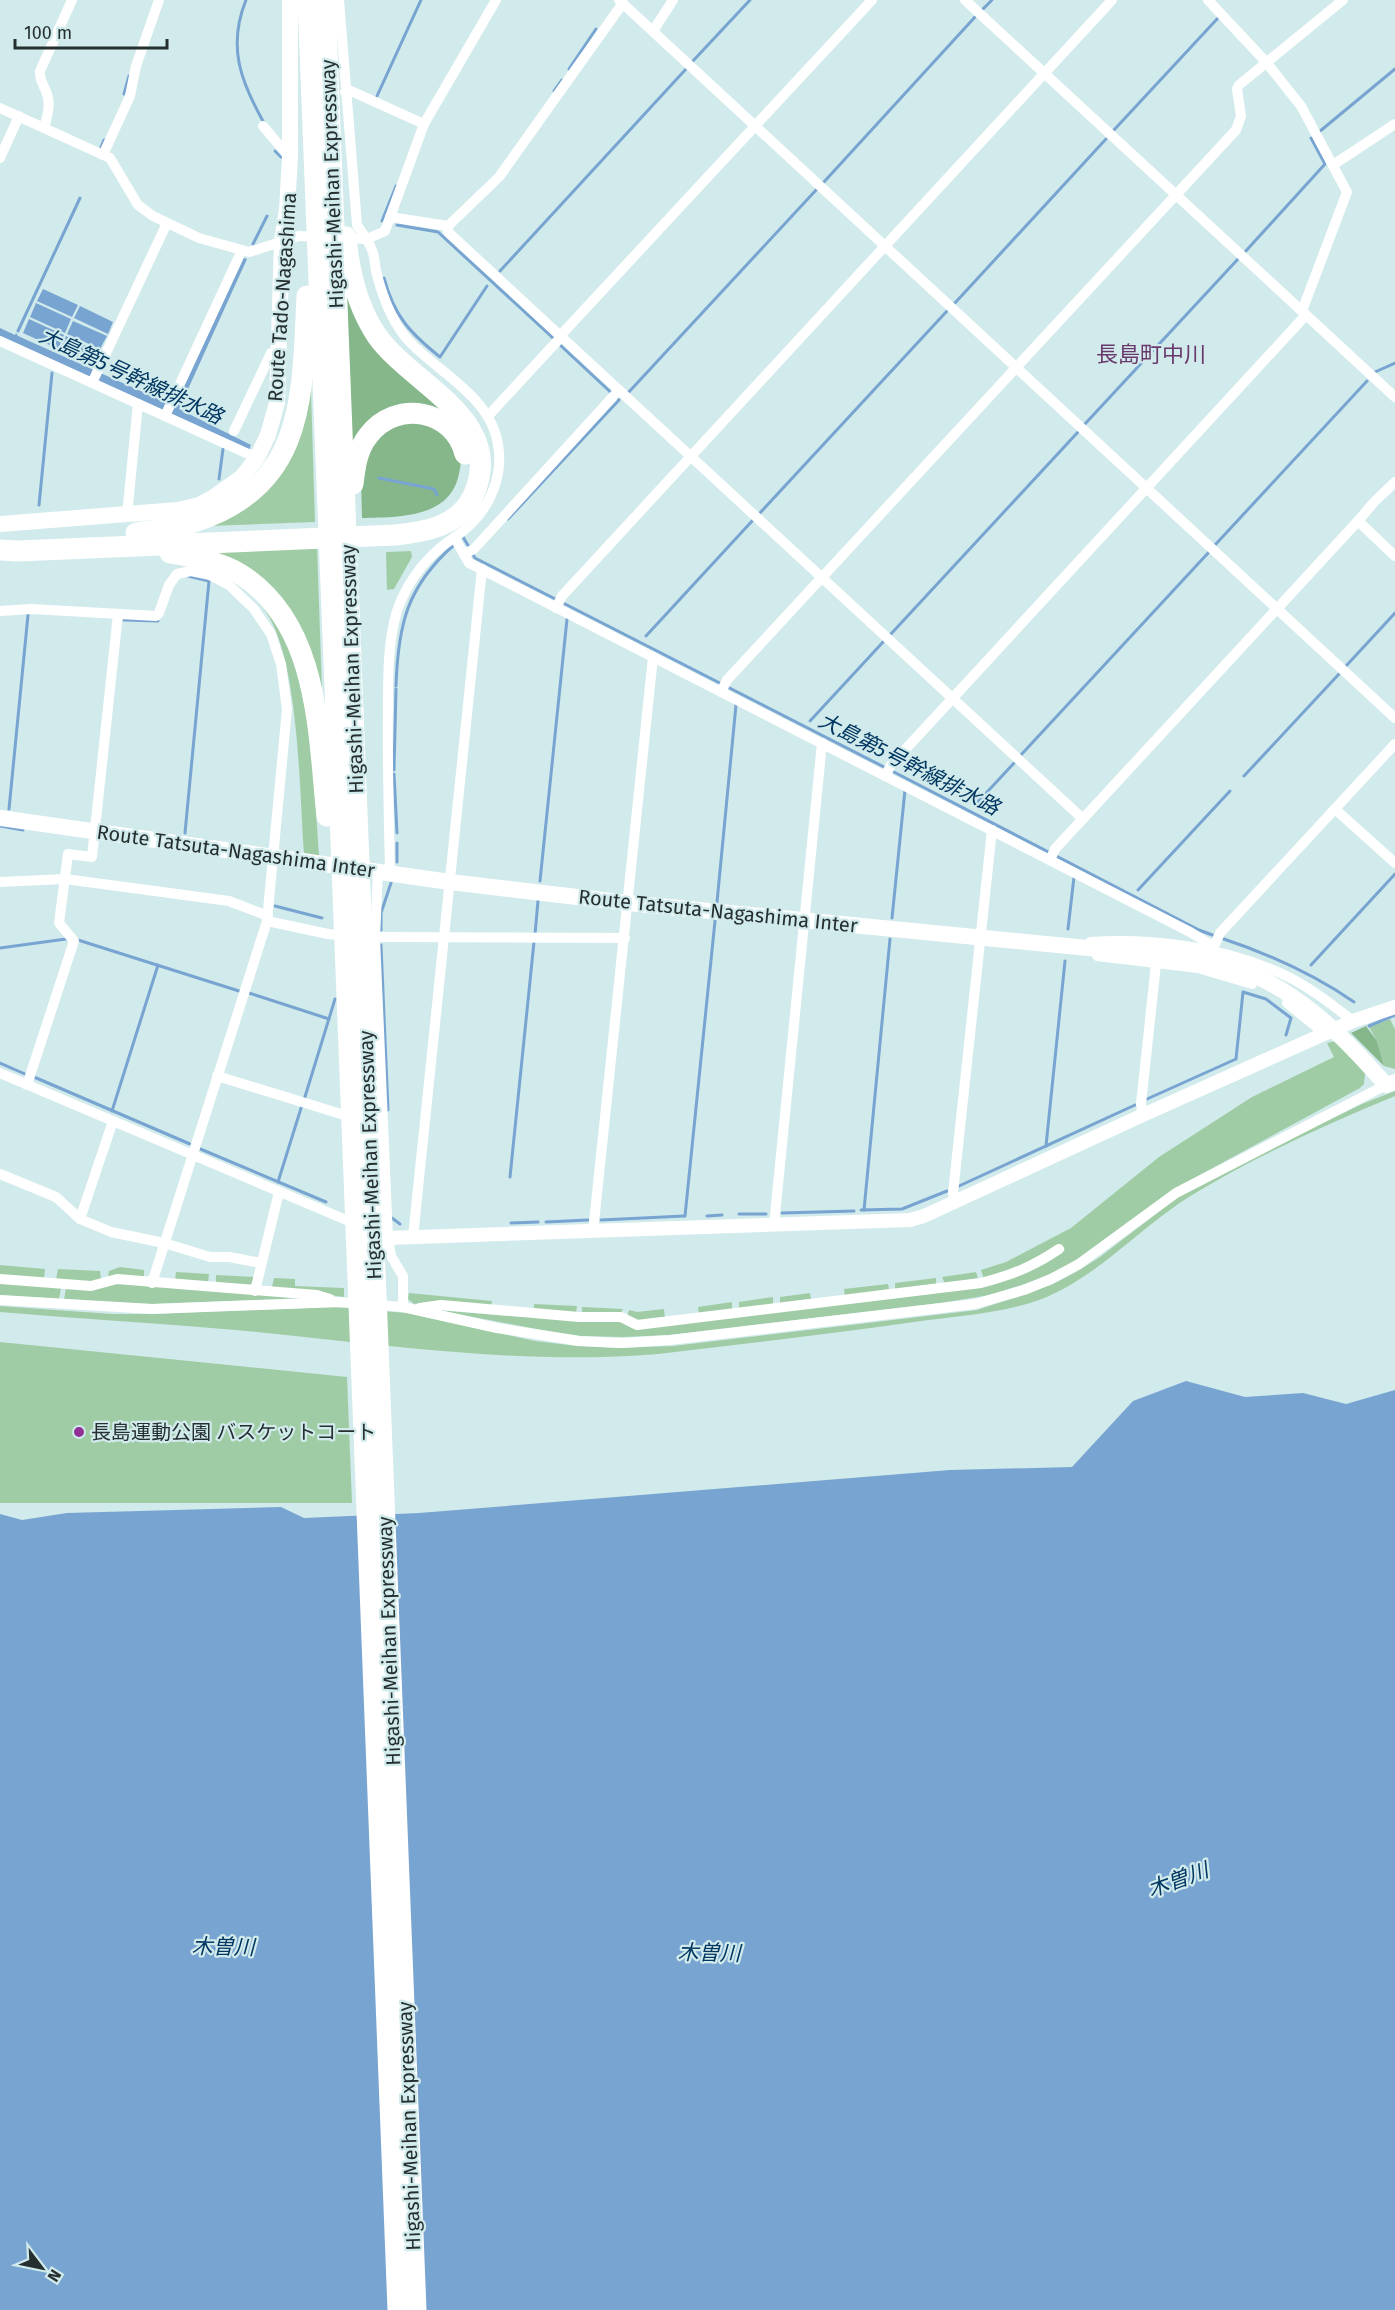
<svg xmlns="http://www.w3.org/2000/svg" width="1395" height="2310" font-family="'Fira Sans','Noto Sans JP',sans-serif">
	<rect width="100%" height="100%" fill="#d1eaeb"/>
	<g fill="#a0cca5">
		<path d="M 307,389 L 311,392 L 315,522 L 208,526 L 239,508 Z"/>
		<path d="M 317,545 L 324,750 L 297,630 L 193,548 Z"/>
		<path d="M 411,551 L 412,557 L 394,589 L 387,590 L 386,552 Z"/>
		<path d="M 221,574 L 258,597 L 292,648 L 305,707 L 312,754 L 319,856 L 304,853 C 299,792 300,651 261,605 C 250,592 235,583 221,574 Z"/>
		<path d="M 1390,1019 L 1395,1029 L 1395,1069 L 1384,1066 L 1377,1041 L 1369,1027 Z"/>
		<path d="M 1336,1041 L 1365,1073 L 1364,1084 L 1360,1088 L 1174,1189 L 1076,1260 L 1049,1276 L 990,1295 L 940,1303 L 670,1335 L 623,1337 L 581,1336 L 542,1330 L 437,1310 L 509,1316 L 619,1321 L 637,1328 L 984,1286 L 1048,1262 L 1065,1250 L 1062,1246 L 1033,1263 L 984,1279 L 981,1270 L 1006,1262 L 1071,1228 L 1159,1157 L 1252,1097 L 1334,1057 L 1327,1043 Z"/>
		<path d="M 1395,1091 L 1395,1096 C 1325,1125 1256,1156 1192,1195 C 1140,1227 1096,1279 1039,1300 C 999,1314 956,1316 914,1322 C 829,1334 744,1344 658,1354 C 517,1366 376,1343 236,1330 C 158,1323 79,1319 0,1312 L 0,1306 L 112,1314 L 148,1314 L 334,1307 L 407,1313 L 535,1341 L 577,1346 L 617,1348 L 673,1346 L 977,1310 L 1051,1285 L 1076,1272 L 1100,1257 L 1178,1197 L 1272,1148 L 1362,1104 Z"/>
		<path d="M 0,1265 L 45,1269 L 44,1279 L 0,1276 Z"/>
		<path d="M 120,1267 L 144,1270 L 144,1278 L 108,1278 L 109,1271 Z"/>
		<path d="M 58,1269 L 100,1271 L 101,1279 L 87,1283 L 56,1280 Z"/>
		<path d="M 176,1272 L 209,1274 L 208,1283 L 175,1281 Z"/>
		<path d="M 976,1272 L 978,1278 L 945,1284 L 942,1277 Z"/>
		<path d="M 216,1275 L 254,1277 L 254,1282 L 248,1286 L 216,1284 Z"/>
		<path d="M 274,1278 L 295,1279 L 295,1286 L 344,1288 L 344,1297 L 272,1287 Z"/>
		<path d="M 936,1278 L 936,1284 L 895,1289 L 895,1283 Z"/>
		<path d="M 116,1282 L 306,1298 L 152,1304 L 64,1300 L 66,1288 Z"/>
		<path d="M 0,1283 L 61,1288 L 59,1299 L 0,1295 Z"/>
		<path d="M 888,1284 L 889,1289 L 845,1297 L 844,1289 Z"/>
		<path d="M 409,1293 L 492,1301 L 491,1308 L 428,1302 L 414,1304 L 408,1299 Z"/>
		<path d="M 810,1293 L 811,1299 L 780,1303 L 780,1297 Z"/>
		<path d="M 773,1297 L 773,1306 L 739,1310 L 739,1302 Z"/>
		<path d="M 732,1302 L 732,1310 L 699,1315 L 698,1307 Z"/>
		<path d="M 534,1304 L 577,1306 L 576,1313 L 534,1311 Z"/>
		<path d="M 582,1307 L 623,1309 L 621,1313 L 582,1313 Z"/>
		<path d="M 664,1309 L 665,1319 L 637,1322 L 627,1317 L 629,1310 L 637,1312 Z"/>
		<path d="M 0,1342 L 347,1377 L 352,1503 L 0,1503 Z"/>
	</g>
	<g fill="#85b78b">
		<path d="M 346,295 L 449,411 L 430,408 L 352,452 Z"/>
		<path d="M 395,421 L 433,422 C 441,431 451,440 458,451 C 463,459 460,469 458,478 C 447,519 395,517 362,518 L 361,481 L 368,447 Z"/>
		<path d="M 1366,1026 L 1377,1041 L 1384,1066 L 1351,1033 Z"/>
	</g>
	<g fill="#78a4d1">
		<path d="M 242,257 L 247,259 L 179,409 L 251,445 L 249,450 L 0,336 L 0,328 L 15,335 L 16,333 L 18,336 L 174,406 Z"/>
		<path d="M 43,289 L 78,305 L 72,317 L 37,301 Z"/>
		<path d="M 36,303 L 71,319 L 65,333 L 30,317 Z"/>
		<path d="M 80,306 L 113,322 L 108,334 L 74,318 Z"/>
		<path d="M 29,319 L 64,335 L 58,349 L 23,333 Z"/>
		<path d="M 73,321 L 107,336 L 100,349 L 67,334 Z"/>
		<path d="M 66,336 L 99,352 L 93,365 L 60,350 Z"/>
		<path d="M 1186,1381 L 1245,1397 L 1303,1393 L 1346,1404 L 1395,1390 L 1395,2310 L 0,2310 L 0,1514 L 22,1520 L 67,1513 L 281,1507 L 304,1518 L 419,1513 L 950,1470 L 1072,1467 L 1133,1401 Z"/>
	</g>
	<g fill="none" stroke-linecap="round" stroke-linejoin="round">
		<g stroke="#78a4d1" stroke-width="3">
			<path d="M 246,0 C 227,47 241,82 264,123"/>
			<path d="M 983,9 L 992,0"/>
			<path d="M 692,62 L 750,0"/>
			<path d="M 569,69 L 596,29"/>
			<path d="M 554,91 L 562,80"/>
			<path d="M 124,94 L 129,76"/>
			<path d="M 377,96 L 421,0"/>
			<path d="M 1113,131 L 1218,18"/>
			<path d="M 1319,132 L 1395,69"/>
			<path d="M 101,147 L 104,140"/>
			<path d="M 275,151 L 281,157"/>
			<path d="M 823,183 L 975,17"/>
			<path d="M 382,221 L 396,186"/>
			<path d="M 397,225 L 438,232 L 554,339"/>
			<path d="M 253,244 L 267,216"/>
			<path d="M 1244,253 L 1325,164 L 1311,138"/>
			<path d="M 500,271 L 686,69"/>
			<path d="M 384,278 C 394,316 410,333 440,357 L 487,286"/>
			<path d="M 954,304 L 1106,139"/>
			<path d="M 18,331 L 80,198"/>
			<path d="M 1375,372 L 1395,363"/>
			<path d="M 627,394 L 817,189"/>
			<path d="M 1084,425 L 1238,259"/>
			<path d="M 379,478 L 434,489 L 437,495"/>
			<path d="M 219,479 L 223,449"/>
			<path d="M 39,505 L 52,373"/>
			<path d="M 759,514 L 947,311"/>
			<path d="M 508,519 L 619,400 L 559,344"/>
			<path d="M 463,537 L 469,547"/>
			<path d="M 1215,545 L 1367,381"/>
			<path d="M 472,553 L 475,558 L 886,768"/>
			<path d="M 124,620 L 158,621"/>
			<path d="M 890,635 L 1078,432"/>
			<path d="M 646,636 L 753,520"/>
			<path d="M 1346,666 L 1395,613"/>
			<path d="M 396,686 C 398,625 407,586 454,545"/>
			<path d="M 810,721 L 884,641"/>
			<path d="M 1020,756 L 1209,552"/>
			<path d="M 394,770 L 396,689"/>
			<path d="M 892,771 L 1199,930 L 1215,936"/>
			<path d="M 394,774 L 397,833"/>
			<path d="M 1244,776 L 1339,674"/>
			<path d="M 975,805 L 1015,762"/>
			<path d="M 9,809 L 28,615"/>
			<path d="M 0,826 L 23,830"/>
			<path d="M 185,833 L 209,581 L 188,576"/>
			<path d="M 397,862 L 397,843"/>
			<path d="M 540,881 L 567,619"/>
			<path d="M 1138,890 L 1230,791"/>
			<path d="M 717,902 L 736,705"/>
			<path d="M 275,906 L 322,918"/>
			<path d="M 892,918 L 905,790"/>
			<path d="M 1068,929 L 1074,877"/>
			<path d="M 381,930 L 381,913 L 391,883"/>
			<path d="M 535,934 L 538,901"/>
			<path d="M 1221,938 C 1269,954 1312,973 1354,1002"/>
			<path d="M 78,940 L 239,991"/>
			<path d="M 381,945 L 388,1110"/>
			<path d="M 0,948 L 66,939"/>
			<path d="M 1311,965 L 1395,874"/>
			<path d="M 249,993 L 329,1019"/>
			<path d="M 1369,1026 L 1395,1015"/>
			<path d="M 0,1063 L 25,1074"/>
			<path d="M 34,1077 L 190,1144"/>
			<path d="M 1147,1099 L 1236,1059 L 1243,992 L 1266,999 L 1291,1018 L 1286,1035"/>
			<path d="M 304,1100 L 335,999"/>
			<path d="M 112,1111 L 158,965"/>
			<path d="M 1046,1146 L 1065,961"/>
			<path d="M 198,1148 L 326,1202"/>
			<path d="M 510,1177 L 534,942"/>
			<path d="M 278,1182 L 302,1105"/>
			<path d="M 959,1186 L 1135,1105"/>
			<path d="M 861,1210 L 902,1209 L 947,1191"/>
			<path d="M 864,1210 L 890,939"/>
			<path d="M 782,1213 L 854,1211"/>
			<path d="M 739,1214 L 766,1214"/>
			<path d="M 685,1216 L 715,921"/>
			<path d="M 707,1216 L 722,1215"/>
			<path d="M 392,1218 L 400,1224"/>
			<path d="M 601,1220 L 684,1216"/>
			<path d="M 546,1222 L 588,1220"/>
			<path d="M 511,1223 L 538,1222"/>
		</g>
		<g stroke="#fff" stroke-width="10">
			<path d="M 339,0 L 357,225 C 363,234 370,242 373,253 C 375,260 375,268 377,275 C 383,298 392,322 408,340 C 440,375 496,398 499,453 C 501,478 490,505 472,523 C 463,533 451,539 440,548 C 421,564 405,587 397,611 C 388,641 388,674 388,705 C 387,761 389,817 390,873"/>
			<path d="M 619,0 L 1395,718"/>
			<path d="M 965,0 L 1395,397"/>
			<path d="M 1208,0 L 1266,62 L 1301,106 L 1347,192 L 1302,311"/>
			<path d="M 653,31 L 673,0"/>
			<path d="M 345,92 L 351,91 L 424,124"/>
			<path d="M 0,108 L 110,158 L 138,205 L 153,216 L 199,238 L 249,252 L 299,236 L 321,237"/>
			<path d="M 263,126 L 290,158"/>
			<path d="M 44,128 C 47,117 51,105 47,94 C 44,85 39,80 40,71 L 72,0"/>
			<path d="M 103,155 L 130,96 L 136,66 L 159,0"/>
			<path d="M 0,158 L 19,116"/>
			<path d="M 1333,165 L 1395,124"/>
			<path d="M 390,217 L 448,226 L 499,177 L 623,3"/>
			<path d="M 448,226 L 448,232 L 1083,819"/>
			<path d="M 343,238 L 367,239 L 385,231 L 424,124 L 496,0"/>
			<path d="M 560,336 L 872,0"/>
			<path d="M 0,341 L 257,458"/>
			<path d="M 92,383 L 167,223"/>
			<path d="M 165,416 L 242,250"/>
			<path d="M 488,416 L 561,337"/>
			<path d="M 234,431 L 271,353 L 279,353"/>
			<path d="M 127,515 L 138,404"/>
			<path d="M 1358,521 L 1375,501 L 1395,482"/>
			<path d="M 454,537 L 469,563 L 1190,932 L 1213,946"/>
			<path d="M 464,554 L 474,549 L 619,390"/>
			<path d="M 556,608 L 562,596 L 1112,0"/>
			<path d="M 0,611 L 31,609 L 156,616 L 159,613 L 169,585 L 177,574 L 191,571 L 210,575 L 229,585 L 254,609 L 271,634 L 281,664 L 287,709 L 267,921 L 152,1283"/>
			<path d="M 721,692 L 727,680 L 1236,130 L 1241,116 L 1237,89 L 1239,85 L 1343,0"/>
			<path d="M 885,776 L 891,765 L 1306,315"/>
			<path d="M 1335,809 L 1395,863"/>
			<path d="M 1050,860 L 1055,849 L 1358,521 L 1395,556"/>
			<path d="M 378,871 L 375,938 L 388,1238 L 391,1256 L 403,1276 L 403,1307"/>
			<path d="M 0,882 L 65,879 L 229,901 L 268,916"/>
			<path d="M 267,921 L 328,934 L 349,936"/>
			<path d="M 370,937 L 625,938"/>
			<path d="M 1090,942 C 1153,938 1222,947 1280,973 C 1307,985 1330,1003 1353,1021"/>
			<path d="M 1212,951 L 1220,933 L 1395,744"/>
			<path d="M 1097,956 L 1198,968 L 1252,984"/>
			<path d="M 1287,1003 L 1325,1034"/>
			<path d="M 0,1073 L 358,1225"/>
			<path d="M 217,1076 L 354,1118"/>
			<path d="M 27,1085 L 74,941 L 59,923 L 68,854 L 92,857 L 118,614"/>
			<path d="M 1143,1115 L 1141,1104 L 1156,964"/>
			<path d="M 0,1174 L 56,1197 L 80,1219 L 111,1232 L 164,1243 L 210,1257 L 229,1257 L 261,1263"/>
			<path d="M 955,1201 L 953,1193 L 992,830"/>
			<path d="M 80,1219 L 113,1121"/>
			<path d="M 774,1225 L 822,743"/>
			<path d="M 593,1232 L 653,657"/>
			<path d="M 413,1237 L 482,569"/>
			<path d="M 0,1279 L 91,1286 L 117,1279 L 317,1295 L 330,1299"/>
			<path d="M 255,1291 L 279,1192"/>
			<path d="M 0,1300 L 152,1309 L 339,1302 L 403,1307 L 497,1328 L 579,1341 L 622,1343 L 670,1340 L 975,1304 L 1024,1290 L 1051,1279 L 1079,1264 L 1176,1193 L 1386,1085"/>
			<path d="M 420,1308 L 441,1305 L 579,1317 L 621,1317 L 637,1325 L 981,1283 C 1012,1275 1032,1267 1059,1249"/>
		</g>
		<path stroke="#fff" stroke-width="14" d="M 388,1238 L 910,1220 L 924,1216 L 1143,1115 L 1353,1021 L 1395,1007"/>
		<g stroke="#fff" stroke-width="16">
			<path d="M 0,524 L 178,510 L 199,505 L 214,497 L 242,477 L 257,458 L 268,435 L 277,403 L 282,241 L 287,209 L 290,158 L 290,0"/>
			<path d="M 0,818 L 450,882 L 628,903 L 1190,958 C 1205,962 1221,964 1235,968 C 1298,989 1344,1037 1386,1085 L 1395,1082"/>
		</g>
		<g stroke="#fff" stroke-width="21">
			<path d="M 308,0 C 338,770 369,1540 398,2310"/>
			<path d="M 325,0 L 416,2310"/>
			<path d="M 353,484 C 355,467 357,450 368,436 C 395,399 454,409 465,454"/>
			<path d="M 136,533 C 155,530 175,528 194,522 C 307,486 302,394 307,296"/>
			<path d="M 0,550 L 18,551 L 395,535 C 426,532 459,526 473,496 C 508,420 413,386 377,336 C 358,308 349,271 346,237"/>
			<path d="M 170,553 C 194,557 220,562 240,574 C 320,624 318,734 327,816"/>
		</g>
	</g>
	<circle fill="#902f97" stroke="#d1eaeb" stroke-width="2" cx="79" cy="1432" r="6"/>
	<g text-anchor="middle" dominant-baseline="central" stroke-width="4.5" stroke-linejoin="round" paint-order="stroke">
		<g font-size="20" fill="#262f2f" stroke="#d1eaeb">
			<text transform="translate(332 184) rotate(-92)">Higashi-Meihan Expressway</text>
			<text transform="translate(282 297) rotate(-86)">Route Tado-Nagashima</text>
			<text transform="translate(352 669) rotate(-92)">Higashi-Meihan Expressway</text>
			<text transform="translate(236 851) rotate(8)">Route Tatsuta-Nagashima Inter</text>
			<text transform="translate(718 911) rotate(6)">Route Tatsuta-Nagashima Inter</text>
			<text transform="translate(370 1155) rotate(-92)">Higashi-Meihan Expressway</text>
			<text transform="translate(389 1641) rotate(-92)">Higashi-Meihan Expressway</text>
			<text transform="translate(409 2126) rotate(-92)">Higashi-Meihan Expressway</text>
		</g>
		<g font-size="20" fill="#262f2f" stroke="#d1eaeb" text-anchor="start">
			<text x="91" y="1432">長島運動公園 バスケットコート</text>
		</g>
		<g font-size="21" font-style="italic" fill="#023761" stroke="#d1eaeb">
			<text transform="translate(131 376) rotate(25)">大島第5号幹線排水路</text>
			<text transform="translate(909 764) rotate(27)">大島第5号幹線排水路</text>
			<text transform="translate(1178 1880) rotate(-20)">木曽川</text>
			<text transform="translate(223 1947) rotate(1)">木曽川</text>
			<text transform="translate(709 1953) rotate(1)">木曽川</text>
		</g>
		<g font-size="22" fill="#69396c" stroke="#d1eaeb">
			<text x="1151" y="354">長島町中川</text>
		</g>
	</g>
	<g transform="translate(42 2268) rotate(122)" stroke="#d1eaeb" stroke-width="4.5" paint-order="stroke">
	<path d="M0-4.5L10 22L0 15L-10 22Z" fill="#262f2f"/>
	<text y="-9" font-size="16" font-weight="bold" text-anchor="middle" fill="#262f2f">N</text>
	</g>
	<path d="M15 39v9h152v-9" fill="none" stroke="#262f2f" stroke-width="3"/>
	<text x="24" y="39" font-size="18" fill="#262f2f" stroke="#d1eaeb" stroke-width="4.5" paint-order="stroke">100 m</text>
</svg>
